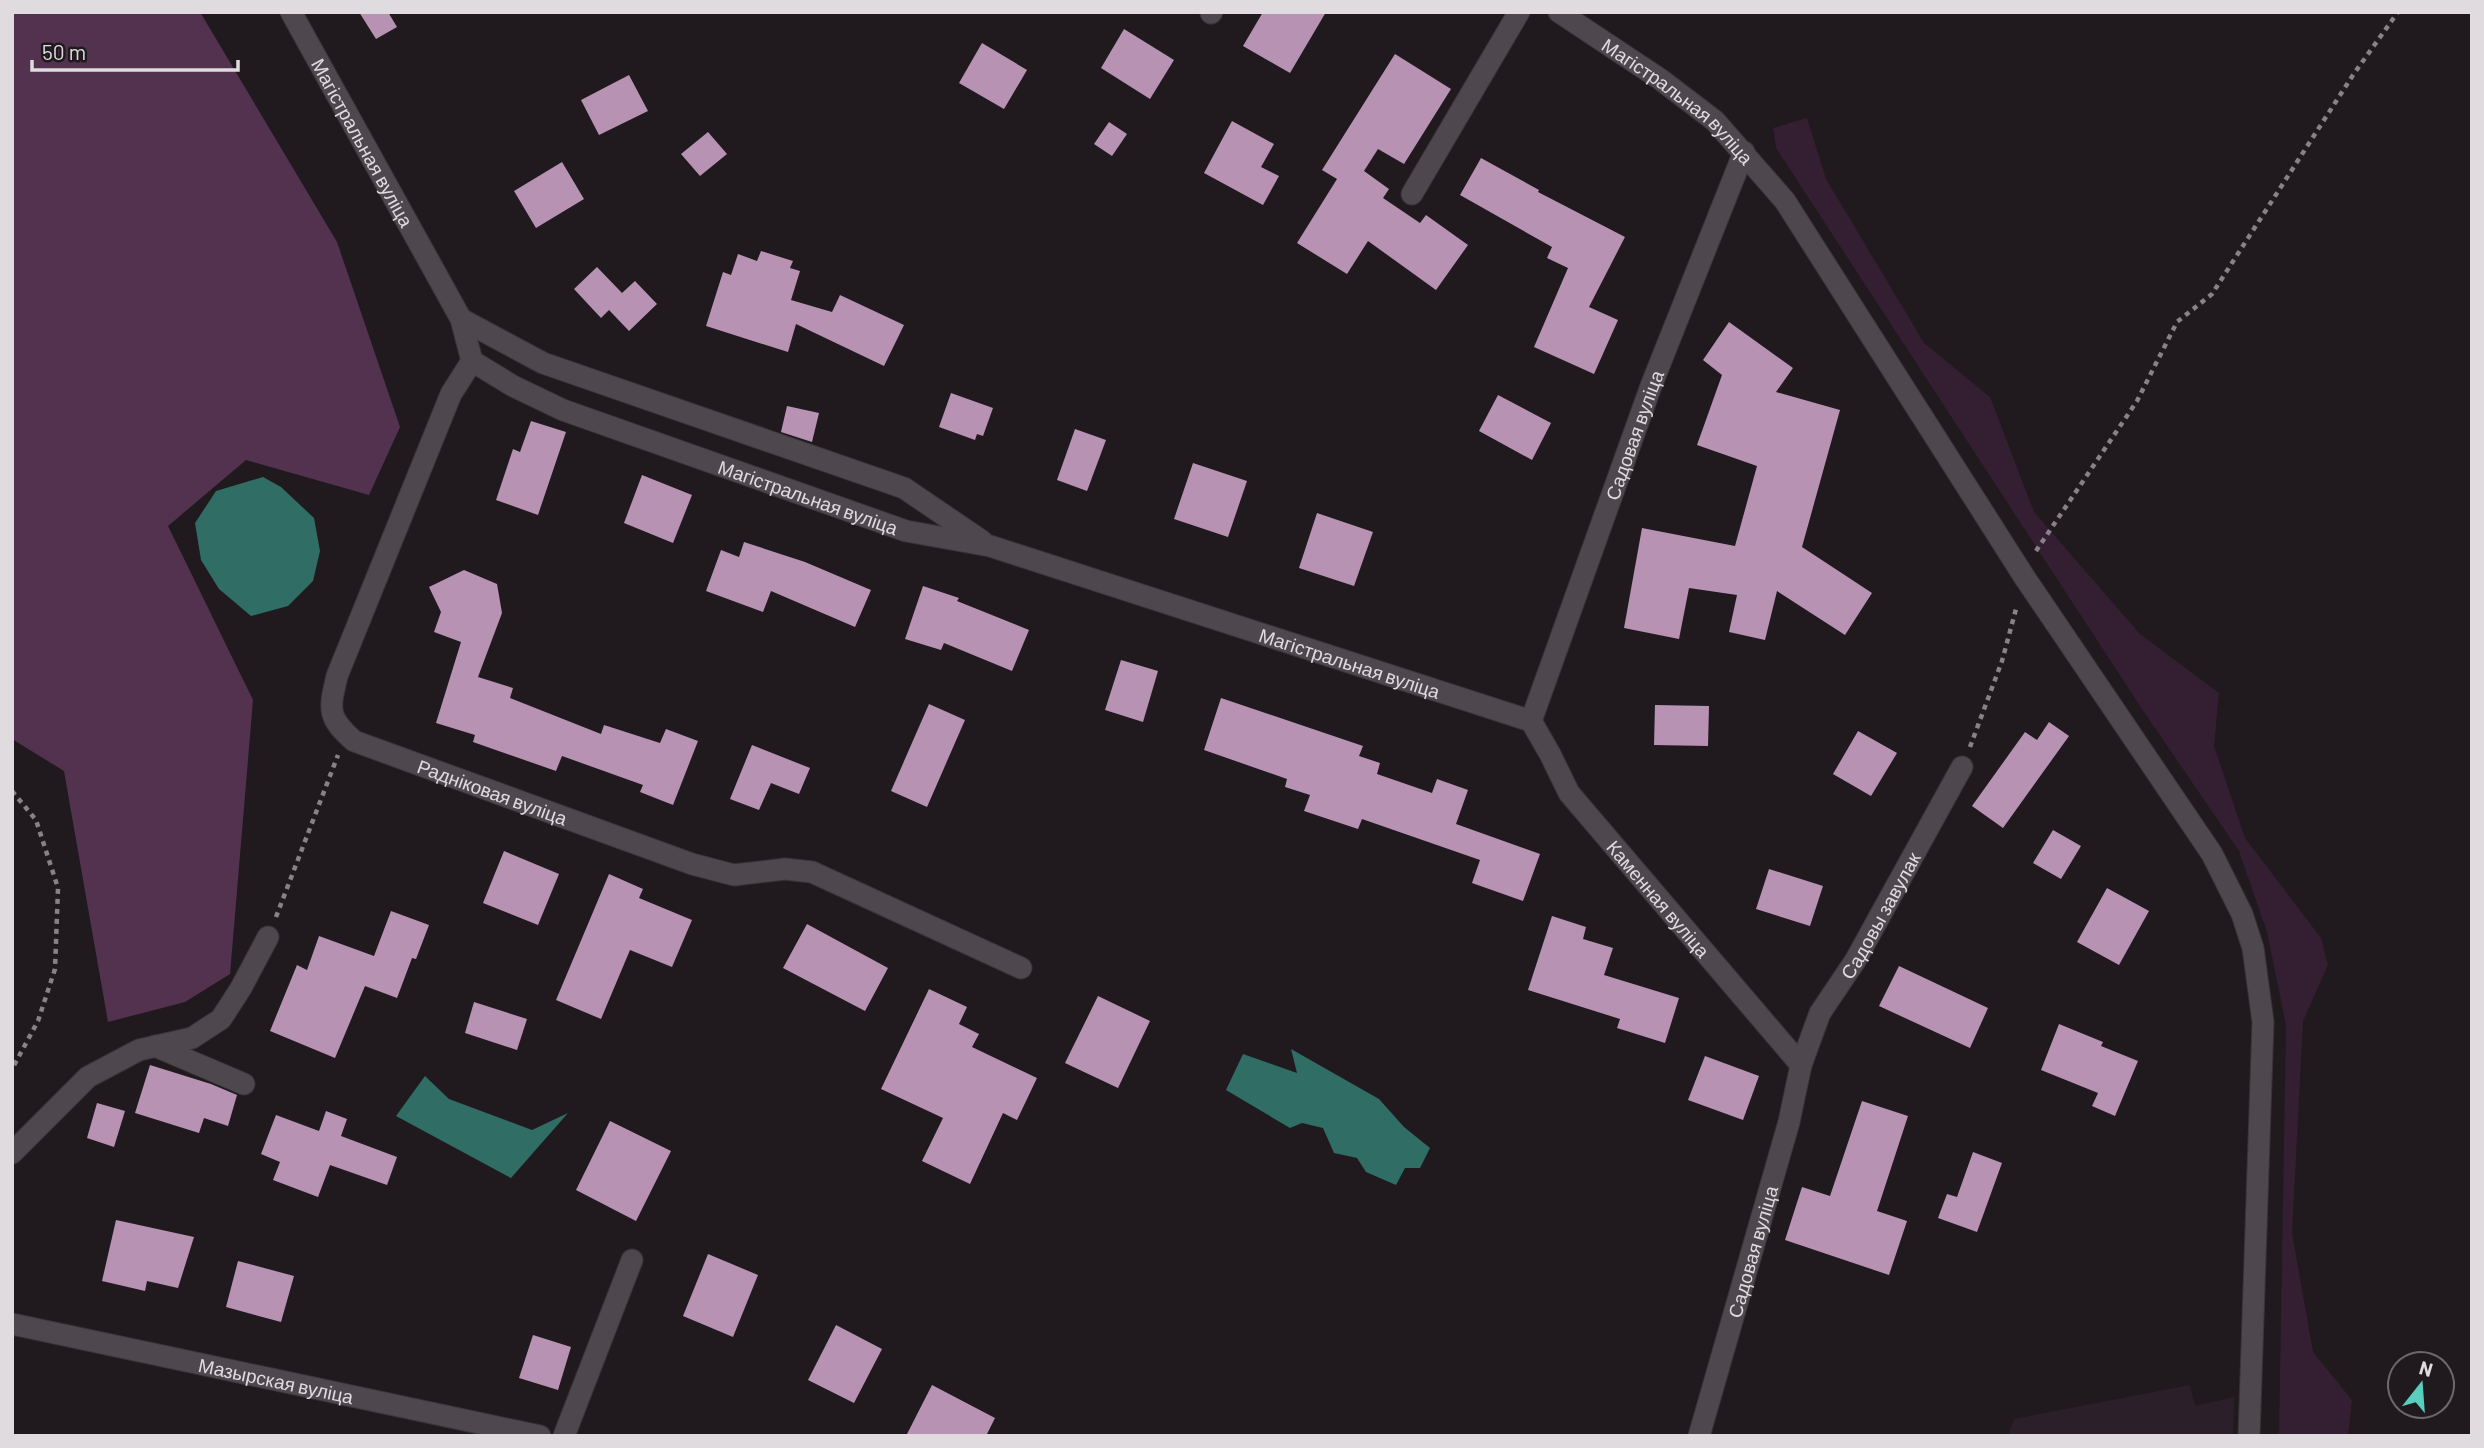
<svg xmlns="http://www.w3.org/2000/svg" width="2484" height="1448" font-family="Barlow,sans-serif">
	<rect width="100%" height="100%" fill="#201a1f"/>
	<path fill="#2b2029" d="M 2190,1385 L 2195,1406 L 2234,1397 L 2233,1436 L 2008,1436 L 2014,1419 Z"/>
	<path fill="#331f31" d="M 1807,118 L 1826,179 L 1924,343 L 1990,397 L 2034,512 L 2140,634 L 2219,693 L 2214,746 L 2245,838 L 2321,938 L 2328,965 L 2303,1021 L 2292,1233 L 2313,1352 L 2352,1400 L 2348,1436 L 2279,1436 L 2286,1025 L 2267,932 L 2239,851 L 2142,709 L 1776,148 L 1773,128 Z"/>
	<path fill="#53324f" d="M 12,12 L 200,12 L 337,242 L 400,427 L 369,495 L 246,460 L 168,526 L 253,700 L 230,974 L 185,1002 L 108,1022 L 64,771 L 12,739 Z"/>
	<g fill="#2f6d65">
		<path d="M 263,477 L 281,487 L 314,518 L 320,551 L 313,581 L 288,606 L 251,616 L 219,589 L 201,560 L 195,523 L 216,491 Z"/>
		<path d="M 1291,1049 L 1379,1099 L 1404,1127 L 1430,1148 L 1420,1168 L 1405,1168 L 1396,1185 L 1366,1172 L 1357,1158 L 1334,1153 L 1323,1128 L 1302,1123 L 1290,1128 L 1226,1090 L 1243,1054 L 1297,1073 Z"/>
		<path d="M 425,1076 L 449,1099 L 532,1130 L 568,1113 L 511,1178 L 396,1116 Z"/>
	</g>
	<g fill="#b892b3">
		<path d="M 359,12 L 388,12 L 397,27 L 376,39 Z"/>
		<path d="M 1263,12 L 1326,12 L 1290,73 L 1243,46 Z"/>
		<path d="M 1124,29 L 1174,60 L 1150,99 L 1101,68 Z"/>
		<path d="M 982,43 L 1027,70 L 1004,109 L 959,83 Z"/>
		<path d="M 1395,54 L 1451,89 L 1404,164 L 1378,149 L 1364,171 L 1389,189 L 1383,198 L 1420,223 L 1426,215 L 1468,245 L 1436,290 L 1368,241 L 1347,274 L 1297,243 L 1337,179 L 1322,170 Z"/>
		<path d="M 629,75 L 648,111 L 599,135 L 581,100 Z"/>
		<path d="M 1232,121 L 1274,144 L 1261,167 L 1279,176 L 1263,205 L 1204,173 Z"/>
		<path d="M 1109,122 L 1127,134 L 1112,156 L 1094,144 Z"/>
		<path d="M 708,132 L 727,154 L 700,176 L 681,154 Z"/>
		<path d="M 1481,158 L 1539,190 L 1538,192 L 1625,237 L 1589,307 L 1618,320 L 1594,374 L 1534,347 L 1568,268 L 1547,258 L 1552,247 L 1460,195 Z"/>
		<path d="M 562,162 L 584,199 L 536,228 L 514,191 Z"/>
		<path d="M 761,251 L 793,261 L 790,268 L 800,271 L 791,300 L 832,312 L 840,295 L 904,325 L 884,366 L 796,324 L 788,352 L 706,326 L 723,272 L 731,275 L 738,254 L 757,261 Z"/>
		<path d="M 597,267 L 622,293 L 635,281 L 657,304 L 629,331 L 609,310 L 601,318 L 574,289 Z"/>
		<path d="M 1729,322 L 1793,368 L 1776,392 L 1840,410 L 1802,547 L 1872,593 L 1845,635 L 1777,591 L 1765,640 L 1729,632 L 1737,595 L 1689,588 L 1679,639 L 1624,628 L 1642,528 L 1735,546 L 1757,466 L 1697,445 L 1722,375 L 1703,360 Z"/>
		<path d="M 951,393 L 993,408 L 983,436 L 977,434 L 975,440 L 939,427 Z"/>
		<path d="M 1498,395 L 1551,423 L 1532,460 L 1479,431 Z"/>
		<path d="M 787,406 L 819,413 L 812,442 L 781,432 Z"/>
		<path d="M 531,421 L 566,432 L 538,515 L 496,500 L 513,449 L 520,452 Z"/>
		<path d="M 1075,429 L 1106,440 L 1087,491 L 1057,480 Z"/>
		<path d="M 1193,463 L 1247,481 L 1228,537 L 1174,519 Z"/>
		<path d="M 642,475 L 692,495 L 673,543 L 624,523 Z"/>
		<path d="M 1317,513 L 1373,532 L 1354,586 L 1299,568 Z"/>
		<path d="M 744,542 L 805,562 L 871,590 L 855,627 L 771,591 L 763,612 L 706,591 L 721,550 L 739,557 Z"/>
		<path d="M 464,570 L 497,584 L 502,613 L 478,677 L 513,688 L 510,698 L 601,734 L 604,725 L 660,743 L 666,729 L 698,741 L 673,805 L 640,792 L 643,785 L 562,756 L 556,771 L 473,742 L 475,735 L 436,723 L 461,642 L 434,632 L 441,612 L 429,587 Z"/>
		<path d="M 923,586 L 959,598 L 957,601 L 1029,630 L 1012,671 L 944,643 L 941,650 L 905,639 Z"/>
		<path d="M 1121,660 L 1158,671 L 1143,722 L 1105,710 Z"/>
		<path d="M 1221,698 L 1363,746 L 1359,756 L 1380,763 L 1377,774 L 1432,793 L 1437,779 L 1468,790 L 1456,824 L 1540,854 L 1523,901 L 1472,883 L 1480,860 L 1362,819 L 1358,829 L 1304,811 L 1310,795 L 1285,787 L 1287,779 L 1204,750 Z"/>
		<path d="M 929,704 L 965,720 L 927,807 L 891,791 Z"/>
		<path d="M 1655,705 L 1709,706 L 1708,746 L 1654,745 Z"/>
		<path d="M 2049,722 L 2069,736 L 2003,828 L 1972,806 L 2025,732 L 2037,740 Z"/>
		<path d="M 1858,731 L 1897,753 L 1871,796 L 1833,774 Z"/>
		<path d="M 752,745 L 810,768 L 799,794 L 771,783 L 759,810 L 730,799 Z"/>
		<path d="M 2053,830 L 2081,846 L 2061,879 L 2033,863 Z"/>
		<path d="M 504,851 L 559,874 L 538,925 L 483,903 Z"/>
		<path d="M 1769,869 L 1823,886 L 1810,926 L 1756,909 Z"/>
		<path d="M 609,874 L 643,889 L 639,898 L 692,920 L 672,967 L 630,950 L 601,1019 L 556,1000 Z"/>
		<path d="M 2107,888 L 2149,911 L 2119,965 L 2077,942 Z"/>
		<path d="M 391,911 L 429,925 L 416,959 L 412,958 L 397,998 L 365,986 L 335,1058 L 270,1031 L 297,965 L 307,970 L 319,936 L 374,956 Z"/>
		<path d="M 1552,916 L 1586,927 L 1583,939 L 1613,948 L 1604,975 L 1679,998 L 1665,1043 L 1617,1028 L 1620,1019 L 1528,990 Z"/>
		<path d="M 807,924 L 888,968 L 865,1011 L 783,968 Z"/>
		<path d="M 1899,966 L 1988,1008 L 1970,1048 L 1879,1006 Z"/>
		<path d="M 929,989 L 967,1007 L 959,1024 L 979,1034 L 972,1047 L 1037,1078 L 1017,1120 L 1003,1113 L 970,1184 L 922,1161 L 943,1118 L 881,1089 Z"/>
		<path d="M 1098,996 L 1150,1021 L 1118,1088 L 1065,1063 Z"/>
		<path d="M 474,1002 L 527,1019 L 517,1050 L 465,1033 Z"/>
		<path d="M 2059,1024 L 2103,1042 L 2101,1046 L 2138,1061 L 2115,1116 L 2092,1106 L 2098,1093 L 2041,1070 Z"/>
		<path d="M 1705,1056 L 1759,1076 L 1743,1120 L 1688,1100 Z"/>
		<path d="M 150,1065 L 211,1084 L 237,1095 L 228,1126 L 204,1118 L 199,1133 L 135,1113 Z"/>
		<path d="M 1862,1101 L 1908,1116 L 1877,1211 L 1907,1221 L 1889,1275 L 1785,1240 L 1802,1187 L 1830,1196 Z"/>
		<path d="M 97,1103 L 125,1111 L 114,1147 L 87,1138 Z"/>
		<path d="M 326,1111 L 347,1119 L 341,1136 L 397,1157 L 387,1185 L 330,1165 L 318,1197 L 273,1180 L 280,1162 L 261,1154 L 276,1115 L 319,1131 Z"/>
		<path d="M 610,1121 L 671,1151 L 636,1221 L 576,1190 Z"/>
		<path d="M 1973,1152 L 2002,1163 L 1977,1232 L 1938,1218 L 1947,1194 L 1957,1197 Z"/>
		<path d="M 116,1220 L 194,1237 L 178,1288 L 147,1281 L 145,1291 L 102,1281 Z"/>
		<path d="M 708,1254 L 758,1275 L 733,1337 L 683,1316 Z"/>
		<path d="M 238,1261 L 294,1276 L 281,1322 L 226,1307 Z"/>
		<path d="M 836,1325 L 882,1349 L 854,1403 L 808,1380 Z"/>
		<path d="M 533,1335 L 571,1347 L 558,1390 L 519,1378 Z"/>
		<path d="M 932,1385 L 995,1418 L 986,1436 L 906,1436 Z"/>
	</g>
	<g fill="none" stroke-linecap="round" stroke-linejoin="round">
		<defs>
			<g id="minor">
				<path id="s1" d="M 291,12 L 461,319 L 472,361 L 513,386 L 563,410 L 906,531 L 990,546 L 1531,721"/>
				<path id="s2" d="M 1559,12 L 1660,79 L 1715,121 L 1785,201 L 2025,578 L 2212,854 L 2242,914 L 2253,948 L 2263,1022 L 2249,1436"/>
				<path d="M 1211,13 L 1212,12"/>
				<path d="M 1412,194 L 1519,12"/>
				<path d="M 461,319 L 543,363 L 904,488 L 982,541"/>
				<path id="s3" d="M 472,361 L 451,394 L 337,676 C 329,710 327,717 354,741 L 692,864 L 734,875 L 785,869 L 812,872 L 1021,968"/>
				<path id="s4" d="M 1531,721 L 1651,386 L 1744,152"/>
				<path id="s5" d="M 1531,721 L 1550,754 L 1569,793 L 1801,1065"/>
				<path d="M 155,1046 L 244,1084"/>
				<path d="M 12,1153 L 88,1077 L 139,1050 L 192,1038 L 221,1019 L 241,988 L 268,937"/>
				<path id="s6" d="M 12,1324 L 540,1436"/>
				<path d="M 564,1436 L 632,1260"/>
				<path id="s7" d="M 1699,1436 L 1789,1122 L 1801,1065 L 1820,1013 L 1855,961 L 1962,767"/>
			</g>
		</defs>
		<use href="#minor" stroke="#393438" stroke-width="23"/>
		<g stroke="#888287" stroke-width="4.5" stroke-dasharray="5 5" stroke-linecap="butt">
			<path d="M 2036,551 L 2137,401 L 2177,322 L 2212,294 L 2353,75 L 2398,12"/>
			<path d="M 1970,747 L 2002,661 L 2016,609"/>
			<path d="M 12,791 L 36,820 L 58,888 L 55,969 L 38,1021 L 12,1069"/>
			<path d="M 276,917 L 338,755"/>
		</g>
		<use href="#minor" stroke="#4e474d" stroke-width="21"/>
	</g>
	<g text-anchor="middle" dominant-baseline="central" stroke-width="7" stroke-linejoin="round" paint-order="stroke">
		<g font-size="19" fill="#e0dbdf" stroke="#201a1f">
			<text stroke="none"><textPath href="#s2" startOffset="149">Магістральная вуліца</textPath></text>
			<text stroke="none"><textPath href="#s1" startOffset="149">Магістральная вуліца</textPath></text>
			<text stroke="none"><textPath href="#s4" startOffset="304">Садовая вуліца</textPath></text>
			<text stroke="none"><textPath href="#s1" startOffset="758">Магістральная вуліца</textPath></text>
			<text stroke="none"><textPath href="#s1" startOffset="1325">Магістральная вуліца</textPath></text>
			<text stroke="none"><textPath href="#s3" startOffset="564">Радніковая вуліца</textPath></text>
			<text stroke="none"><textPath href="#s5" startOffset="220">Каменная вуліца</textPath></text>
			<text stroke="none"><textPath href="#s7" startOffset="555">Садовы завулак</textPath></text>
			<text stroke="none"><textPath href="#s7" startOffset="192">Садовая вуліца</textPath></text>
			<text stroke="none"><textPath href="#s6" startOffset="270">Мазырская вуліца</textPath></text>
		</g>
	</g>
	<rect width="2484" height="1448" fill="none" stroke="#e0dbdf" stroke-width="28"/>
	<g transform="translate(2421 1385) rotate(17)"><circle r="33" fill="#201a1f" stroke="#6d676c" stroke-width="2"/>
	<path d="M0-5L12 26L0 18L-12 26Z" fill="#59cebf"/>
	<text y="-10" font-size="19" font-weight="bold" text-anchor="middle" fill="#e0dbdf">N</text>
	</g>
	<path d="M32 60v10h206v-10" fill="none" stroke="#e0dbdf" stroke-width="3.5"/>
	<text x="42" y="60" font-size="21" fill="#e0dbdf" stroke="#201a1f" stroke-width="5" paint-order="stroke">50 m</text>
</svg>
